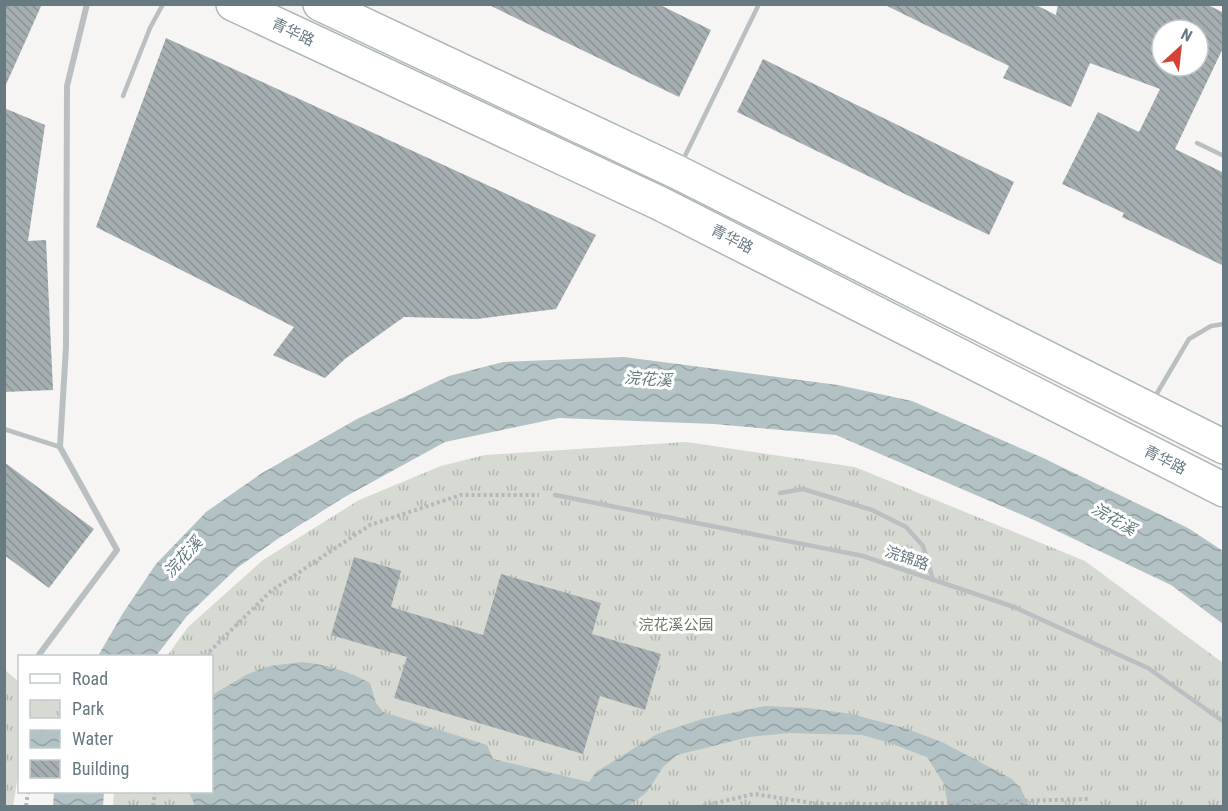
<svg xmlns="http://www.w3.org/2000/svg" width="1228" height="811" font-family="'Roboto Condensed','Noto Sans SC',sans-serif">
	<defs>
		<pattern id="park-tufts" width="24" height="20" patternUnits="userSpaceOnUse" patternTransform="scale(1.5)"><rect width="24" height="20" fill="#d6dad2"/><path d="M3 7l-1-3M5 7V3M7 7l1-3M15 17l-1-3M17 17v-4M19 17l1-3" fill="none" stroke="#b1b6b0"/></pattern>
		<pattern id="water-waves" width="16" height="10" patternUnits="userSpaceOnUse" patternTransform="scale(1.5)"><rect width="16" height="10" fill="#b3c2c4"/><path d="M0 5q4-4 8 0t8 0" fill="none" stroke="#95a2a5"/></pattern>
		<pattern id="building-back-hatch" width="6" height="6" patternUnits="userSpaceOnUse" patternTransform="scale(1.5)"><rect width="6" height="6" fill="#a5aeb1"/><path d="M-1 5l2 2M0 0l6 6M5-1l2 2" fill="none" stroke="#8a9295"/></pattern>
	</defs>
	<rect width="100%" height="100%" fill="#f6f5f3"/>
	<g fill="url(#park-tufts)">
		<path d="M 686,442 L 855,467 L 1085,561 L 1223,663 L 1223,806 L 113,806 L 114,792 L 212,792 L 212,656 L 167,656 L 188,627 L 263,560 L 359,500 L 441,466 L 485,455 Z"/>
		<path d="M 4,669 L 19,682 L 20,764 L 13,806 L 5,806 Z"/>
	</g>
	<g fill="url(#water-waves)">
		<path d="M 624,357 L 838,385 L 912,401 L 1041,457 L 1188,528 L 1223,551 L 1223,624 L 1171,585 L 1034,520 L 836,435 L 714,424 L 559,418 L 445,442 L 343,498 L 279,538 L 237,568 L 187,616 L 156,656 L 98,656 L 123,613 L 156,564 L 206,512 L 262,473 L 357,419 L 449,376 L 503,362 Z"/>
		<path d="M 302,662 C 327,665 348,671 370,683 L 376,703 L 383,712 L 487,745 L 493,759 L 589,782 L 596,772 L 657,734 L 702,719 L 765,706 L 808,708 L 851,714 L 904,728 L 942,742 L 1012,779 L 1021,789 L 1029,806 L 948,806 L 944,784 L 927,757 L 887,742 L 862,735 L 789,733 L 749,737 L 677,755 L 663,767 L 647,792 L 629,806 L 195,806 L 189,792 L 212,792 L 212,695 L 248,674 L 270,666 Z"/>
		<path d="M 54,792 L 104,792 L 103,806 L 53,806 Z"/>
	</g>
	<g fill="url(#building-back-hatch)" fill-rule="evenodd">
		<path d="M 4,4 L 42,4 L 4,89 Z"/>
		<path d="M 487,4 L 658,4 L 711,30 L 679,97 Z"/>
		<path d="M 883,4 L 1034,4 L 1056,15 L 1058,4 L 1206,4 L 1224,13 L 1224,46 L 1175,149 L 1224,173 L 1224,266 L 1122,217 L 1124,213 L 1062,184 L 1098,112 L 1139,132 L 1160,89 L 1090,63 L 1071,107 L 1003,78 L 1009,66 ZM 1162,30 L 1198,30 L 1198,66 L 1162,66 Z"/>
		<path d="M 166,38 L 596,235 L 556,309 L 477,319 L 404,317 L 345,359 L 325,378 L 273,355 L 294,327 L 96,227 Z"/>
		<path d="M 763,59 L 1014,182 L 989,235 L 737,112 Z"/>
		<path d="M 4,108 L 45,125 L 28,241 L 46,240 L 53,390 L 4,392 Z"/>
		<path d="M 4,462 L 94,529 L 49,588 L 4,555 Z"/>
		<path d="M 354,557 L 401,571 L 391,607 L 483,635 L 501,574 L 601,603 L 592,634 L 661,654 L 645,710 L 600,696 L 583,754 L 394,698 L 407,657 L 331,635 Z"/>
	</g>
	<g fill="none" stroke-linecap="round" stroke-linejoin="round">
		<defs>
			<g id="secondary">
				<path d="M 233,4 L 659,203 L 1224,490"/>
				<path d="M 320,4 L 677,172 L 1224,447"/>
			</g>
		</defs>
		<use href="#secondary" stroke="#afb6b9" stroke-width="36"/>
		<g stroke="#b5b9bb" stroke-width="4" stroke-dasharray="3 3" stroke-linecap="butt">
			<path d="M 205,656 L 271,591 L 370,525 L 461,495 L 539,495"/>
			<path d="M 26,806 L 28,792"/>
			<path d="M 153,806 L 155,792"/>
			<path d="M 703,806 L 754,794 L 819,804 L 907,804 L 1088,799"/>
		</g>
		<g stroke="#bac0c2" stroke-width="4.5">
			<path d="M 123,96 L 150,28 L 163,4"/>
			<path d="M 1197,143 L 1224,156"/>
			<path d="M 682,162 L 759,4"/>
			<path d="M 1153,400 L 1189,339 L 1211,326 L 1224,324"/>
			<path d="M 4,429 L 60,447"/>
			<path d="M 780,493 L 803,489 L 872,510 L 906,527 L 923,546 L 933,580"/>
			<path d="M 555,495 L 863,556 L 1014,607 L 1148,668 L 1224,722"/>
		</g>
		<path stroke="#bac0c2" stroke-width="6" d="M 38,656 L 117,550 L 60,447 L 66,347 L 67,86 L 87,4"/>
		<use href="#secondary" stroke="#fff" stroke-width="33"/>
	</g>
	<g text-anchor="middle" dominant-baseline="central" stroke-width="6" stroke-linejoin="round" paint-order="stroke">
		<g font-size="15" fill="#677981" stroke="#fff">
			<text transform="translate(293 32) rotate(25)">青华路</text>
			<text transform="translate(732 239) rotate(27)">青华路</text>
			<text transform="translate(1165 460) rotate(27)">青华路</text>
			<text transform="translate(907 558) rotate(19)">浣锦路</text>
		</g>
		<g font-size="15" fill="#6c7965" stroke="#fff">
			<text x="676" y="625">浣花溪公园</text>
		</g>
		<g font-size="16" font-style="italic" fill="#637b7e" stroke="#fff">
			<text transform="translate(648 379) rotate(4)">浣花溪</text>
			<text transform="translate(1114 519) rotate(30)">浣花溪</text>
			<text transform="translate(183 557) rotate(-48)">浣花溪</text>
		</g>
	</g>
	<rect width="1228" height="811" fill="none" stroke="#677981" stroke-width="12"/>
	<rect x="18" y="655" width="195" height="138" fill="#ffffff" stroke="#c2c9cd" stroke-width="1.5"/>
	<rect x="30" y="674" width="30" height="9" fill="#ffffff" stroke="#c2c9cd" stroke-width="1.5"/>
	<text x="72" y="685" font-size="18" fill="#677981">Road</text>
	<rect x="30" y="700" width="30" height="18" fill="url(#park-tufts)" stroke="#c2c9cd" stroke-width="1.5"/>
	<text x="72" y="715" font-size="18" fill="#677981">Park</text>
	<rect x="30" y="730" width="30" height="18" fill="url(#water-waves)" stroke="#c2c9cd" stroke-width="1.5"/>
	<text x="72" y="745" font-size="18" fill="#677981">Water</text>
	<rect x="30" y="760" width="30" height="18" fill="url(#building-back-hatch)" stroke="#c2c9cd" stroke-width="1.5"/>
	<text x="72" y="775" font-size="18" fill="#677981">Building</text>
	<g transform="translate(1180 48) rotate(27)"><circle r="28" fill="#ffffff" stroke="#c2c9cd" stroke-width="1.5"/>
	<path d="M0-4.5L10 22L0 15L-10 22Z" fill="#d44235"/>
	<text y="-9" font-size="16" font-weight="bold" text-anchor="middle" fill="#677981">N</text>
	</g>
</svg>
